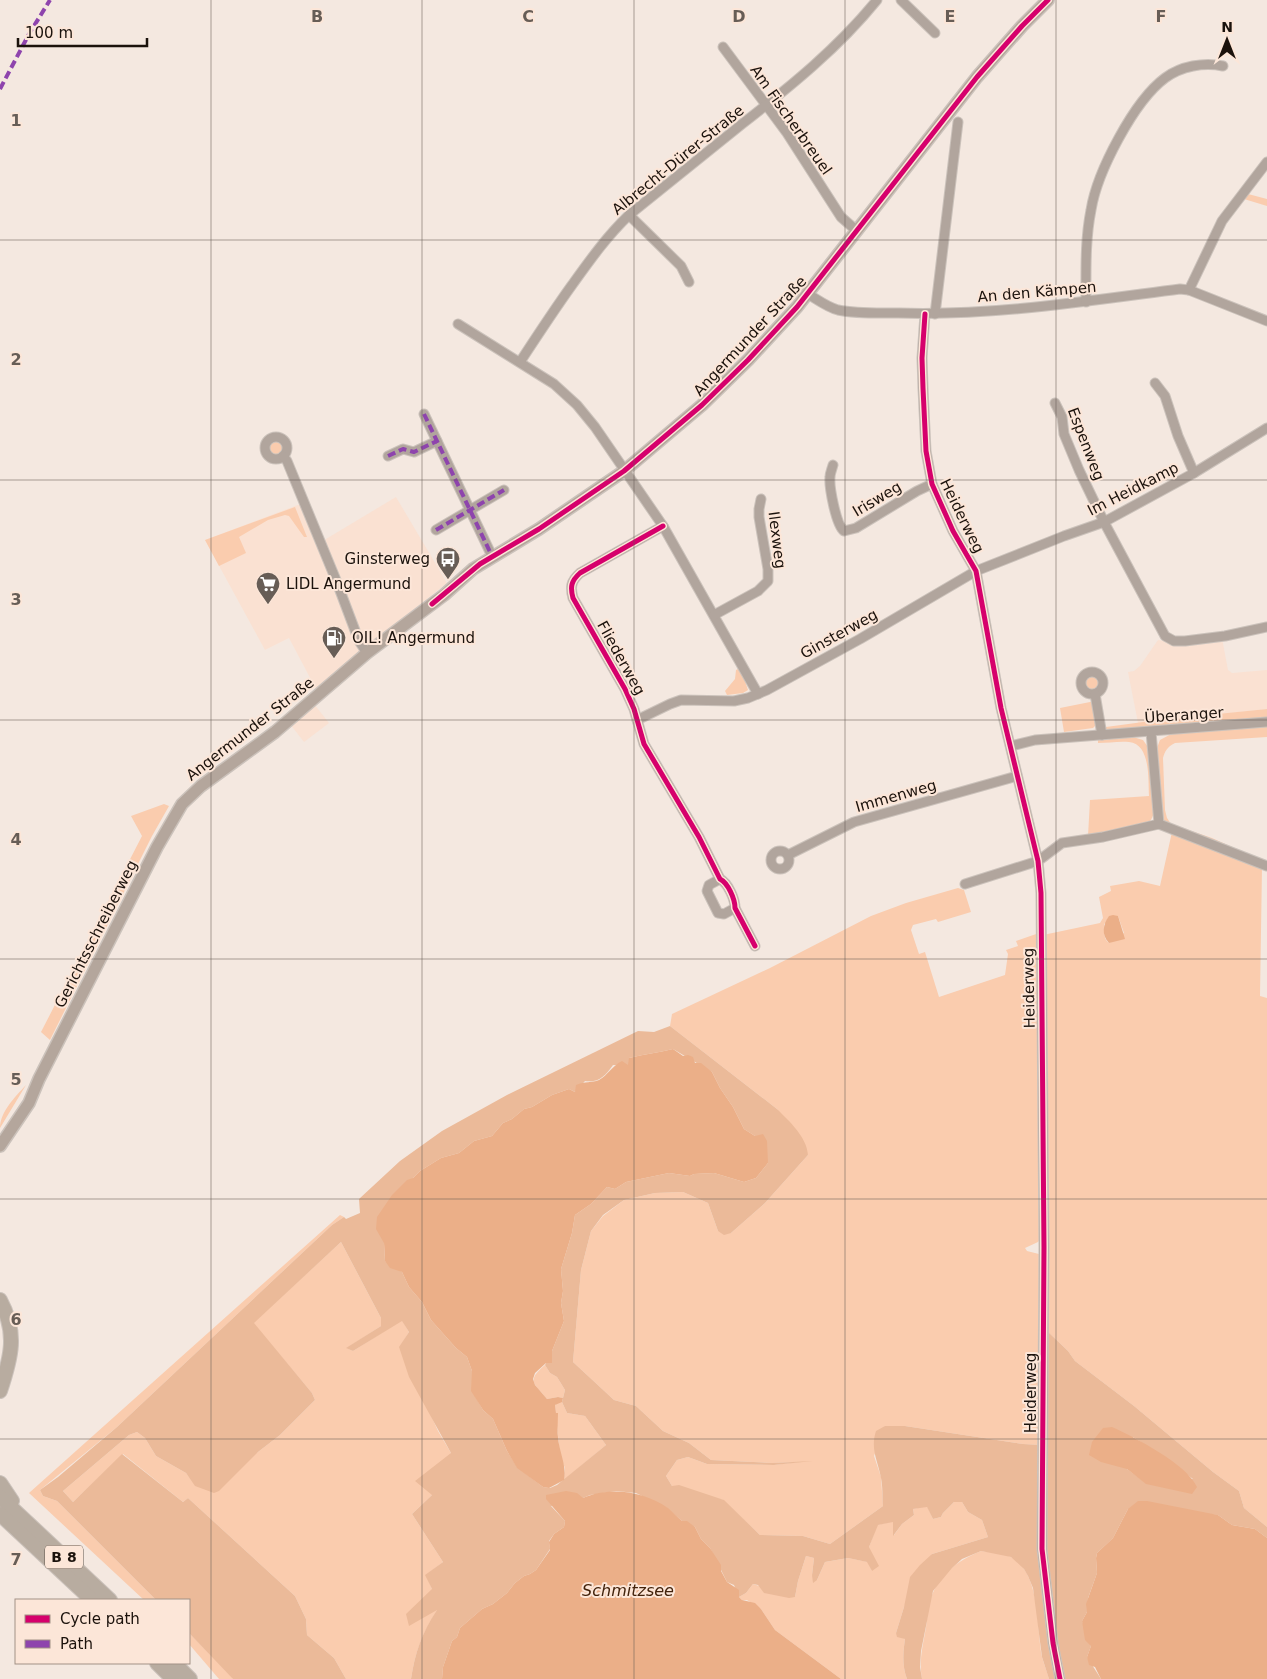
<svg xmlns="http://www.w3.org/2000/svg" width="1267" height="1679" font-family="'DejaVu Sans',sans-serif">
	<rect width="100%" height="100%" fill="#f4e8e0"/>
	<g fill="#fae1d2">
		<path d="M 396,497 L 447,583 L 374,641 L 359,639 L 321,542 Z"/>
		<path d="M 303,503 L 361,652 L 316,689 L 289,638 L 265,650 L 205,540 Z"/>
		<path d="M 1222,638 L 1228,670 L 1232,673 L 1267,670 L 1267,709 L 1138,723 L 1128,672 L 1134,671 L 1140,666 L 1158,640 L 1179,643 Z"/>
		<path d="M 314,704 L 329,723 L 304,742 L 290,724 Z"/>
	</g>
	<g fill="#faccae" fill-rule="evenodd">
		<path d="M 1248,194 L 1267,199 L 1267,206 L 1244,199 Z"/>
		<circle cx="276" cy="448" r="7"/>
		<path d="M 295,507 L 307,537 L 304,537 L 289,516 L 285,515 L 268,520 L 239,537 L 246,553 L 219,566 L 205,540 Z"/>
		<path d="M 738,669 L 744,678 L 748,690 L 743,693 L 727,695 L 725,691 L 735,679 L 736,670 Z"/>
		<circle cx="1092" cy="682" r="9"/>
		<path d="M 1095,701 L 1096,725 L 1093,728 L 1064,732 L 1060,708 Z"/>
		<path d="M 1267,709 L 1267,718 L 1106,732 L 1106,727 L 1158,720 Z"/>
		<path d="M 1267,726 L 1267,737 L 1175,743 C 1167,747 1165,751 1163,758 L 1165,810 L 1167,818 L 1171,824 L 1212,838 L 1232,847 L 1242,854 L 1164,822 L 1161,817 L 1155,753 L 1160,740 L 1173,733 Z"/>
		<path d="M 1133,737 L 1143,740 L 1150,750 L 1155,811 L 1151,820 L 1145,825 L 1088,836 L 1090,800 L 1149,796 C 1148,780 1151,744 1129,742 C 1119,741 1108,743 1098,743 L 1098,740 Z"/>
		<path d="M 164,804 L 169,806 L 152,836 L 50,1040 L 41,1032 L 142,836 L 131,816 Z"/>
		<path d="M 1172,832 L 1262,867 L 1260,996 L 1267,998 L 1267,1527 L 1244,1508 L 1239,1491 L 1213,1472 L 1134,1406 L 1075,1361 L 1068,1351 L 1046,1330 L 1043,935 L 1100,923 L 1103,918 L 1099,897 L 1111,891 L 1110,886 L 1139,881 L 1160,886 ZM 1118,916 L 1124,933 L 1109,943 C 1103,939 1104,930 1104,924 Z"/>
		<path d="M 958,888 L 964,890 L 971,912 L 938,922 L 936,919 L 913,925 L 911,930 L 919,954 L 925,952 L 939,997 L 1005,975 L 1008,954 L 1006,950 L 1018,946 L 1016,941 L 1039,933 L 1043,1235 L 1038,1242 L 1025,1248 L 1027,1251 L 1039,1254 L 1043,1261 L 1042,1445 L 1023,1444 L 905,1426 L 885,1426 L 874,1456 L 881,1477 L 883,1506 L 830,1544 L 803,1536 L 760,1535 L 723,1500 L 672,1486 L 666,1476 L 677,1460 L 688,1457 L 707,1464 L 774,1465 L 798,1462 L 772,1463 L 711,1460 L 689,1443 L 663,1431 L 636,1406 L 614,1400 L 573,1362 L 581,1270 L 591,1231 L 603,1216 L 624,1200 L 655,1193 L 683,1192 L 708,1203 L 718,1231 L 731,1233 L 765,1203 L 808,1155 L 777,1109 L 670,1026 L 672,1014 L 770,968 L 871,916 L 906,903 Z"/>
		<path d="M 26,1085 L 0,1128 C 0,1112 15,1097 26,1085 Z"/>
		<path d="M 340,1215 L 344,1217 L 332,1225 L 117,1427 L 40,1490 L 43,1496 L 57,1501 L 156,1600 L 144,1600 L 29,1493 Z"/>
		<path d="M 341,1242 L 381,1318 L 381,1326 L 347,1348 L 353,1351 L 402,1320 L 409,1332 L 400,1347 L 438,1431 L 451,1453 L 432,1495 L 412,1514 L 443,1562 L 426,1575 L 432,1589 L 438,1609 C 423,1631 415,1652 411,1679 L 346,1679 L 334,1658 L 307,1635 L 306,1619 L 295,1596 L 188,1498 L 183,1502 L 123,1454 L 73,1502 L 63,1491 L 129,1435 L 137,1432 L 145,1438 L 156,1456 L 186,1473 L 196,1486 L 258,1452 L 280,1435 L 315,1400 L 312,1393 L 253,1323 Z"/>
		<path d="M 545,1365 L 550,1373 L 557,1377 L 565,1390 L 563,1398 L 558,1397 L 547,1399 C 534,1383 526,1381 545,1365 Z"/>
		<path d="M 559,1402 L 562,1402 L 567,1413 L 585,1416 L 606,1445 L 564,1480 L 565,1468 L 560,1456 L 555,1405 Z"/>
		<path d="M 954,1502 L 962,1502 L 968,1512 L 982,1520 L 988,1537 L 932,1554 L 904,1607 L 896,1633 L 905,1639 C 903,1653 902,1666 907,1679 L 841,1679 L 775,1630 L 761,1609 L 747,1600 L 742,1600 L 739,1597 L 746,1593 L 753,1584 L 795,1597 L 798,1581 L 806,1556 L 814,1558 L 812,1575 L 817,1580 L 825,1562 L 848,1558 L 868,1562 L 872,1571 L 869,1547 L 877,1525 L 894,1521 L 894,1535 L 902,1524 L 914,1515 L 913,1509 L 927,1506 L 933,1519 L 941,1517 L 943,1513 Z"/>
		<path d="M 981,1551 C 990,1552 1003,1553 1011,1557 C 1041,1573 1036,1627 1042,1657 C 1044,1664 1047,1672 1049,1679 L 922,1679 C 919,1662 922,1649 925,1633 C 927,1624 927,1614 929,1605 C 936,1576 955,1562 981,1551 Z"/>
		<path d="M 189,1633 L 232,1677 L 233,1679 L 219,1679 L 189,1644 Z"/>
	</g>
	<g fill="#ebba99" fill-rule="evenodd">
		<path d="M 670,1026 L 777,1109 C 789,1121 807,1137 808,1155 L 765,1203 L 731,1233 L 724,1235 L 718,1231 L 708,1203 L 683,1192 L 655,1193 L 624,1200 L 603,1215 L 591,1231 L 581,1270 L 573,1362 L 614,1400 L 636,1406 L 663,1431 L 689,1443 L 711,1460 L 772,1463 L 813,1461 L 774,1465 L 707,1464 L 688,1457 L 677,1460 L 666,1476 L 672,1486 L 679,1485 L 724,1500 L 760,1535 L 803,1536 L 830,1544 L 883,1506 C 882,1497 883,1487 881,1478 C 878,1461 870,1449 876,1431 L 885,1426 L 905,1426 L 1023,1444 L 1042,1445 L 1041,1549 L 1058,1679 L 1049,1679 L 1042,1657 L 1033,1588 L 1028,1576 L 1024,1569 L 1011,1557 L 981,1551 L 962,1559 L 952,1568 L 933,1591 L 921,1651 L 920,1667 L 922,1679 L 907,1679 C 902,1666 903,1653 905,1639 L 897,1637 L 896,1633 L 904,1607 L 910,1577 L 920,1565 L 932,1554 L 988,1537 L 982,1520 L 968,1512 L 962,1502 L 954,1502 L 943,1513 L 941,1517 L 933,1519 L 927,1507 L 913,1509 L 914,1515 L 902,1524 L 893,1536 L 893,1522 L 878,1525 L 869,1547 L 879,1566 L 872,1571 L 867,1562 L 848,1558 L 825,1562 L 817,1580 L 813,1583 L 812,1575 L 814,1558 L 806,1556 L 798,1581 L 795,1597 L 789,1598 L 764,1593 L 758,1585 L 753,1584 L 746,1593 L 739,1597 L 734,1585 L 727,1582 L 710,1548 L 701,1539 L 695,1527 L 682,1521 L 667,1508 L 636,1493 L 616,1491 L 590,1495 L 583,1498 L 551,1506 L 565,1521 L 564,1527 L 554,1534 L 549,1541 L 550,1549 L 536,1570 L 530,1574 L 524,1576 L 515,1583 L 507,1593 L 493,1604 L 482,1609 L 460,1628 L 457,1637 L 452,1641 L 443,1667 L 442,1679 L 411,1679 C 415,1653 422,1632 437,1610 L 409,1626 L 406,1614 L 432,1589 L 425,1575 L 443,1562 L 412,1514 L 432,1495 L 415,1481 L 451,1453 L 409,1377 L 399,1347 L 409,1332 L 402,1321 L 353,1351 L 346,1348 L 381,1326 L 381,1318 L 341,1242 L 254,1323 L 312,1393 L 315,1400 L 280,1435 L 258,1452 L 219,1491 L 214,1493 L 195,1486 L 186,1473 L 156,1456 L 145,1438 L 137,1432 L 129,1435 L 63,1491 L 73,1502 L 122,1454 L 183,1502 L 188,1498 L 295,1596 L 306,1619 L 307,1635 L 334,1658 L 346,1679 L 233,1679 L 189,1633 L 189,1600 L 156,1600 L 57,1501 L 43,1496 L 40,1490 L 58,1477 L 117,1427 L 332,1225 L 344,1217 L 346,1219 L 360,1213 L 359,1199 L 400,1161 L 442,1131 L 507,1095 L 638,1031 L 654,1032 ZM 673,1049 L 712,1072 L 720,1088 L 733,1107 L 744,1129 L 755,1136 L 768,1163 L 756,1178 L 744,1182 L 714,1173 L 694,1174 L 690,1176 L 669,1173 L 626,1182 L 615,1189 L 607,1187 L 591,1204 L 575,1215 L 572,1233 L 561,1269 L 563,1291 L 561,1303 L 564,1321 L 552,1351 L 552,1362 L 546,1363 L 545,1365 L 550,1373 L 557,1377 L 565,1390 L 562,1402 L 567,1413 L 585,1416 L 606,1445 L 557,1485 L 550,1488 L 543,1487 L 517,1467 L 507,1451 L 493,1419 L 483,1410 L 472,1391 L 472,1371 L 467,1357 L 456,1348 L 431,1320 L 422,1302 L 409,1287 L 402,1272 L 385,1261 L 384,1243 L 413,1178 L 420,1171 L 441,1158 L 459,1153 L 474,1141 L 492,1136 L 503,1123 L 512,1119 L 524,1109 L 532,1107 L 552,1095 L 569,1089 L 575,1092 L 585,1081 C 599,1083 605,1076 613,1065 L 629,1066 L 629,1058 C 644,1054 658,1053 673,1049 Z"/>
		<path d="M 1046,1330 L 1068,1351 L 1075,1361 L 1134,1406 L 1213,1472 L 1239,1491 L 1244,1508 L 1267,1527 L 1267,1538 L 1255,1529 L 1232,1525 L 1218,1515 L 1128,1509 L 1113,1538 L 1097,1553 L 1096,1558 L 1097,1573 L 1088,1598 L 1087,1612 L 1082,1621 L 1091,1646 L 1087,1657 L 1101,1679 L 1062,1679 L 1044,1550 ZM 1133,1437 L 1167,1459 L 1193,1479 L 1146,1483 L 1127,1469 Z"/>
	</g>
	<g fill="#ebaf88">
		<path d="M 1113,915 L 1118,916 L 1125,939 L 1109,943 C 1101,935 1103,924 1109,916 Z"/>
		<path d="M 673,1049 L 683,1056 L 688,1055 L 693,1057 L 695,1063 L 701,1063 L 712,1072 L 720,1088 L 733,1107 L 744,1129 L 755,1136 L 763,1134 L 767,1141 L 768,1163 L 756,1178 L 744,1182 L 714,1173 L 694,1174 L 690,1176 L 669,1173 L 626,1182 L 615,1189 L 607,1187 L 591,1204 L 575,1215 L 572,1233 L 561,1269 L 563,1291 L 561,1303 L 564,1321 L 552,1351 L 552,1363 L 546,1363 L 535,1373 L 533,1379 L 535,1385 L 547,1399 L 558,1397 L 563,1398 L 562,1402 L 555,1405 L 556,1413 L 558,1413 C 558,1421 557,1430 558,1437 C 559,1452 567,1465 564,1480 L 549,1488 L 543,1487 L 517,1468 L 507,1451 L 493,1419 L 483,1410 L 471,1391 L 472,1371 L 467,1357 L 456,1348 L 431,1320 L 422,1302 L 409,1287 L 402,1272 L 390,1268 L 385,1261 L 384,1243 L 376,1229 L 377,1217 L 392,1195 L 407,1180 L 413,1178 L 420,1171 L 441,1158 L 459,1153 L 474,1141 L 492,1136 L 503,1123 L 512,1119 L 524,1109 L 532,1107 L 552,1095 L 569,1089 L 575,1092 L 576,1085 C 585,1081 592,1083 599,1080 C 608,1075 612,1066 622,1061 L 628,1065 L 629,1058 C 644,1054 658,1053 673,1049 Z"/>
		<path d="M 1112,1427 C 1134,1437 1187,1464 1197,1487 L 1192,1494 L 1146,1484 L 1127,1469 L 1101,1462 L 1089,1455 L 1092,1442 L 1103,1428 Z"/>
		<path d="M 566,1491 L 577,1493 L 583,1498 C 609,1486 644,1491 668,1508 C 673,1512 677,1517 682,1521 L 687,1521 L 695,1527 L 701,1539 L 710,1548 L 721,1565 L 721,1571 L 727,1582 L 739,1590 L 739,1597 L 742,1600 L 755,1603 L 761,1609 L 775,1630 L 841,1679 L 442,1679 L 443,1667 L 452,1641 L 457,1637 L 460,1628 L 482,1609 L 493,1604 L 507,1593 L 515,1583 L 524,1576 L 530,1574 L 536,1570 L 550,1550 L 549,1542 L 554,1534 L 564,1527 L 565,1521 L 546,1499 L 546,1495 Z"/>
		<path d="M 1138,1501 L 1147,1501 L 1218,1515 L 1232,1525 L 1255,1529 L 1267,1538 L 1267,1679 L 1101,1679 L 1095,1667 L 1089,1665 L 1087,1657 L 1091,1646 L 1085,1640 L 1082,1621 L 1087,1612 L 1086,1604 L 1097,1573 L 1096,1558 L 1097,1553 L 1113,1538 L 1128,1509 Z"/>
	</g>
	<g fill="none" stroke-linecap="round" stroke-linejoin="round">
		<defs>
			<g id="minor">
				<path d="M 901,0 L 935,33"/>
				<path d="M 723,47 L 787,133 L 841,217 L 857,231"/>
				<path d="M 629,215 L 681,266 L 689,282"/>
				<path d="M 1189,290 L 1222,221 L 1267,162"/>
				<path d="M 808,294 C 818,300 827,307 838,310 C 858,314 879,313 899,313 C 993,316 1087,301 1180,289 L 1189,290 L 1267,321"/>
				<path d="M 1086,302 C 1086,271 1085,240 1091,210 C 1097,172 1134,101 1165,78 C 1181,66 1204,62 1223,66"/>
				<path d="M 925,314 L 922,358 L 923,388 L 926,451 L 932,484 L 953,531 L 976,571 L 1001,708 L 1038,861 L 1041,893 L 1044,1247 L 1042,1549 L 1053,1643 L 1060,1679"/>
				<path d="M 935,314 L 958,122"/>
				<path d="M 458,324 L 554,384 L 577,405 L 595,427 L 663,526 L 758,694"/>
				<path d="M 520,362 C 537,336 554,310 572,285 C 590,260 607,236 629,215 C 666,185 704,155 742,124 C 791,86 838,48 877,0"/>
				<path d="M 1155,383 L 1165,396 L 1178,436 L 1194,473"/>
				<path d="M 1055,403 L 1062,417 L 1064,434 L 1079,470 L 1104,522 L 1165,636 L 1174,641 L 1185,641 L 1225,636 L 1267,627"/>
				<path d="M 424,414 L 492,556"/>
				<circle cx="276" cy="448" r="11"/>
				<path d="M 283,456 L 287,461 L 336,580 L 359,641 L 367,653"/>
				<path d="M 388,456 L 403,449 L 414,452 L 418,450 L 437,441"/>
				<path d="M 833,465 C 832,469 830,473 830,477 C 829,487 836,525 844,531 L 856,528 L 917,491 L 932,484"/>
				<path d="M 663,526 L 580,573 C 571,581 570,587 573,598 L 625,689 L 634,709 L 644,744 L 699,837 L 720,879 C 728,883 735,899 735,908 L 755,946"/>
				<path d="M 436,530 L 504,490"/>
				<path d="M 714,615 L 758,591 L 768,581 L 768,569 L 759,517 L 759,509 L 761,499"/>
				<circle cx="1092" cy="683" r="11"/>
				<path d="M 1095,694 L 1102,735"/>
				<path d="M 637,720 L 670,704 L 681,700 L 734,701 L 748,698 L 767,690 L 860,639 L 976,571 L 1064,536 L 1104,522 L 1194,473 L 1267,428"/>
				<path d="M 1151,732 L 1159,824 L 1267,866"/>
				<path d="M 1011,746 L 1035,740 L 1267,722"/>
				<circle cx="780" cy="860" r="9"/>
				<path d="M 788,855 L 854,822 L 1017,776"/>
				<path d="M 720,879 L 709,885 L 707,891 L 718,913 L 724,914 L 735,908"/>
				<path d="M 965,884 L 1038,861 L 1062,843 L 1103,837 L 1159,824"/>
			</g>
			<path id="major" d="M 0,1146 L 29,1103 L 39,1079 L 157,847 L 182,804 L 201,786 L 275,732 L 367,653 L 444,595 L 473,569 L 539,529 L 624,471 L 702,405 L 748,360 L 797,307 L 977,77 L 1022,26 L 1048,0"/>
			<g id="highway">
				<path d="M 0,1300 C 18,1333 11,1358 0,1391"/>
				<path d="M 0,1483 L 12,1501"/>
				<path d="M 0,1497 L 110,1600"/>
				<path d="M 0,1514 L 92,1600"/>
				<path d="M 157,1663 L 173,1679"/>
				<path d="M 174,1663 L 190,1679"/>
			</g>
		</defs>
		<use href="#minor" stroke="#cbc2bb" stroke-width="11"/>
		<use href="#major" stroke="#cbc2bb" stroke-width="14"/>
		<use href="#highway" stroke="#cbc2bb" stroke-width="16"/>
		<use href="#minor" stroke="#b1a59d" stroke-width="9"/>
		<use href="#major" stroke="#b4a69c" stroke-width="11"/>
		<use href="#highway" stroke="#b8aca0" stroke-width="14"/>
		<g stroke="#8e44ad" stroke-width="4" stroke-dasharray="8 4" stroke-linecap="butt">
			<path d="M 0,89 L 29,34 L 50,0"/>
			<path d="M 424,414 L 492,556"/>
			<path d="M 388,456 L 403,449 L 414,452 L 418,450 L 437,441"/>
			<path d="M 436,530 L 504,490"/>
		</g>
		<defs>
			<g id="cycleway">
				<path d="M 925,314 L 922,358 L 923,388 L 926,451 L 932,484 L 953,531 L 976,571 L 1001,708 L 1038,861 L 1041,893 L 1044,1247 L 1042,1549 L 1053,1643 L 1060,1679"/>
				<path d="M 663,526 L 580,573 C 571,581 570,587 573,598 L 625,689 L 634,709 L 644,744 L 699,837 L 720,879 C 728,883 735,899 735,908 L 755,946"/>
				<path d="M 432,604 L 480,564 L 539,529 L 624,471 L 702,405 L 748,360 L 797,307 L 977,77 L 1022,26 L 1048,0"/>
			</g>
		</defs>
		<use href="#cycleway" stroke="#fce6d8" stroke-width="8"/>
		<use href="#cycleway" stroke="#d6006c" stroke-width="5"/>
	</g>
	<path fill="none" stroke="#675d56" stroke-width="1" stroke-opacity="0.55" d="M 211,0 L 211,1679M 422,0 L 422,1679M 634,0 L 634,1679M 845,0 L 845,1679M 1056,0 L 1056,1679M 0,240 L 1267,240M 0,480 L 1267,480M 0,720 L 1267,720M 0,959 L 1267,959M 0,1199 L 1267,1199M 0,1439 L 1267,1439"/>
	<defs>
		<symbol id="bus-pin" viewBox="-11 -11 22 30"><path d="M0 17L-7.5 6A9.5 9.5 0 1 1 7.5 6Z" fill="#675d56" stroke="#fce6d8"/><path d="M-5-6H5V4H4V6H2V4H-2V6H-4V4H-5ZM-3.5-4V0h7V-4ZM-3.5 1.2v1.5H-2V1.2ZM2 1.2v1.5H3.5V1.2Z" fill="#fff"/></symbol>
		<symbol id="supermarket-pin" viewBox="-11 -11 22 30"><path d="M0 17L-7.5 6A9.5 9.5 0 1 1 7.5 6Z" fill="#675d56" stroke="#fce6d8"/><path d="M-6-5.5h2.5l.6 2H6L4.5 2H-2.5L-4.4-4H-6ZM-1.5 3.2a1.3 1.3 0 1 0 .1 0ZM3 3.2a1.3 1.3 0 1 0 .1 0Z" fill="#fff"/></symbol>
		<symbol id="fuel-pin" viewBox="-11 -11 22 30"><path d="M0 17L-7.5 6A9.5 9.5 0 1 1 7.5 6Z" fill="#675d56" stroke="#fce6d8"/><path d="M-5.5-6h7V0h2V4h1.3V-2.5L3-4.5l.8-.8L6-3V5H2.5V1h-1V6h-7ZM-4.2-4.7v3.2H.2V-4.7Z" fill="#fff"/></symbol>
	</defs>
	<g fill-rule="evenodd">
		<use href="#bus-pin" x="434" y="545" width="28" height="38"/>
		<use href="#supermarket-pin" x="254" y="570" width="28" height="38"/>
		<use href="#fuel-pin" x="320" y="624" width="28" height="38"/>
	</g>
	<g text-anchor="middle" dominant-baseline="central" stroke-width="4" stroke-linejoin="round" paint-order="stroke">
		<rect fill="#fce6d8" stroke="#5e5249" stroke-width="1" x="45" y="1545.5" width="38" height="23" rx="4"/>
		<g font-size="14" font-weight="bold" fill="#1b120c">
			<text x="64" y="1557">B 8</text>
		</g>
		<g font-size="15" fill="#1b120c" stroke="#fce6d8">
			<text transform="translate(791 120) rotate(55)">Am Fischerbreuel</text>
			<text transform="translate(678 160) rotate(-39)">Albrecht-Dürer-Straße</text>
			<text transform="translate(1037 292) rotate(-5)">An den Kämpen</text>
			<text transform="translate(750 336) rotate(-47)">Angermunder Straße</text>
			<text transform="translate(1086 444) rotate(69)">Espenweg</text>
			<text transform="translate(1133 489) rotate(-27)">Im Heidkamp</text>
			<text transform="translate(877 499) rotate(-31)">Irisweg</text>
			<text transform="translate(962 516) rotate(64)">Heiderweg</text>
			<text transform="translate(777 540) rotate(83)">Ilexweg</text>
			<text transform="translate(839 634) rotate(-29)">Ginsterweg</text>
			<text transform="translate(621 658) rotate(61)">Fliederweg</text>
			<text transform="translate(1184 715) rotate(-4)">Überanger</text>
			<text transform="translate(250 729) rotate(-38)">Angermunder Straße</text>
			<text transform="translate(896 796) rotate(-16)">Immenweg</text>
			<text transform="translate(96 934) rotate(-63)">Gerichtsschreiberweg</text>
			<text transform="translate(1029 988) rotate(-91)">Heiderweg</text>
			<text transform="translate(1031 1393) rotate(-90)">Heiderweg</text>
		</g>
		<g font-size="15" fill="#1b120c" stroke="#fce6d8" text-anchor="start">
			<text x="430" y="559" text-anchor="end">Ginsterweg</text>
			<text x="286" y="584">LIDL Angermund</text>
			<text x="352" y="638">OIL! Angermund</text>
		</g>
		<g font-size="16" font-style="italic" fill="#43230c" stroke="#fce6d8">
			<text x="628" y="1590">Schmitzsee</text>
		</g>
	</g>
	<g font-size="16" text-anchor="middle" font-weight="bold" fill="#675d56" stroke="#fce6d8" stroke-width="4" stroke-linejoin="round" paint-order="stroke">
		<text x="317" y="22">B</text>
		<text x="528" y="22">C</text>
		<text x="739" y="22">D</text>
		<text x="950" y="22">E</text>
		<text x="1161" y="22">F</text>
		<text x="16" y="126">1</text>
		<text x="16" y="365">2</text>
		<text x="16" y="605">3</text>
		<text x="16" y="845">4</text>
		<text x="16" y="1085">5</text>
		<text x="16" y="1325">6</text>
		<text x="16" y="1565">7</text>
	</g>
	<rect x="15" y="1599" width="175" height="65" fill="#fce6d8" stroke="#a29186"/>
	<rect x="25" y="1615" width="25" height="8" fill="#d6006c" stroke="#a29186"/>
	<text x="60" y="1624" font-size="15" fill="#1b120c">Cycle path</text>
	<rect x="25" y="1640" width="25" height="8" fill="#8e44ad" stroke="#a29186"/>
	<text x="60" y="1649" font-size="15" fill="#1b120c">Path</text>
	<g transform="translate(1227 40)" stroke="#fce6d8" stroke-width="4" paint-order="stroke">
	<path d="M0-4L9 19L0 12L-9 19Z" fill="#1b120c"/>
	<text y="-8" font-size="14" font-weight="bold" text-anchor="middle" fill="#1b120c">N</text>
	</g>
	<path d="M18 38v8h129v-8" fill="none" stroke="#1b120c" stroke-width="2.5"/>
	<text x="25" y="38" font-size="15" fill="#1b120c" stroke="#fce6d8" stroke-width="4" paint-order="stroke">100 m</text>
</svg>
